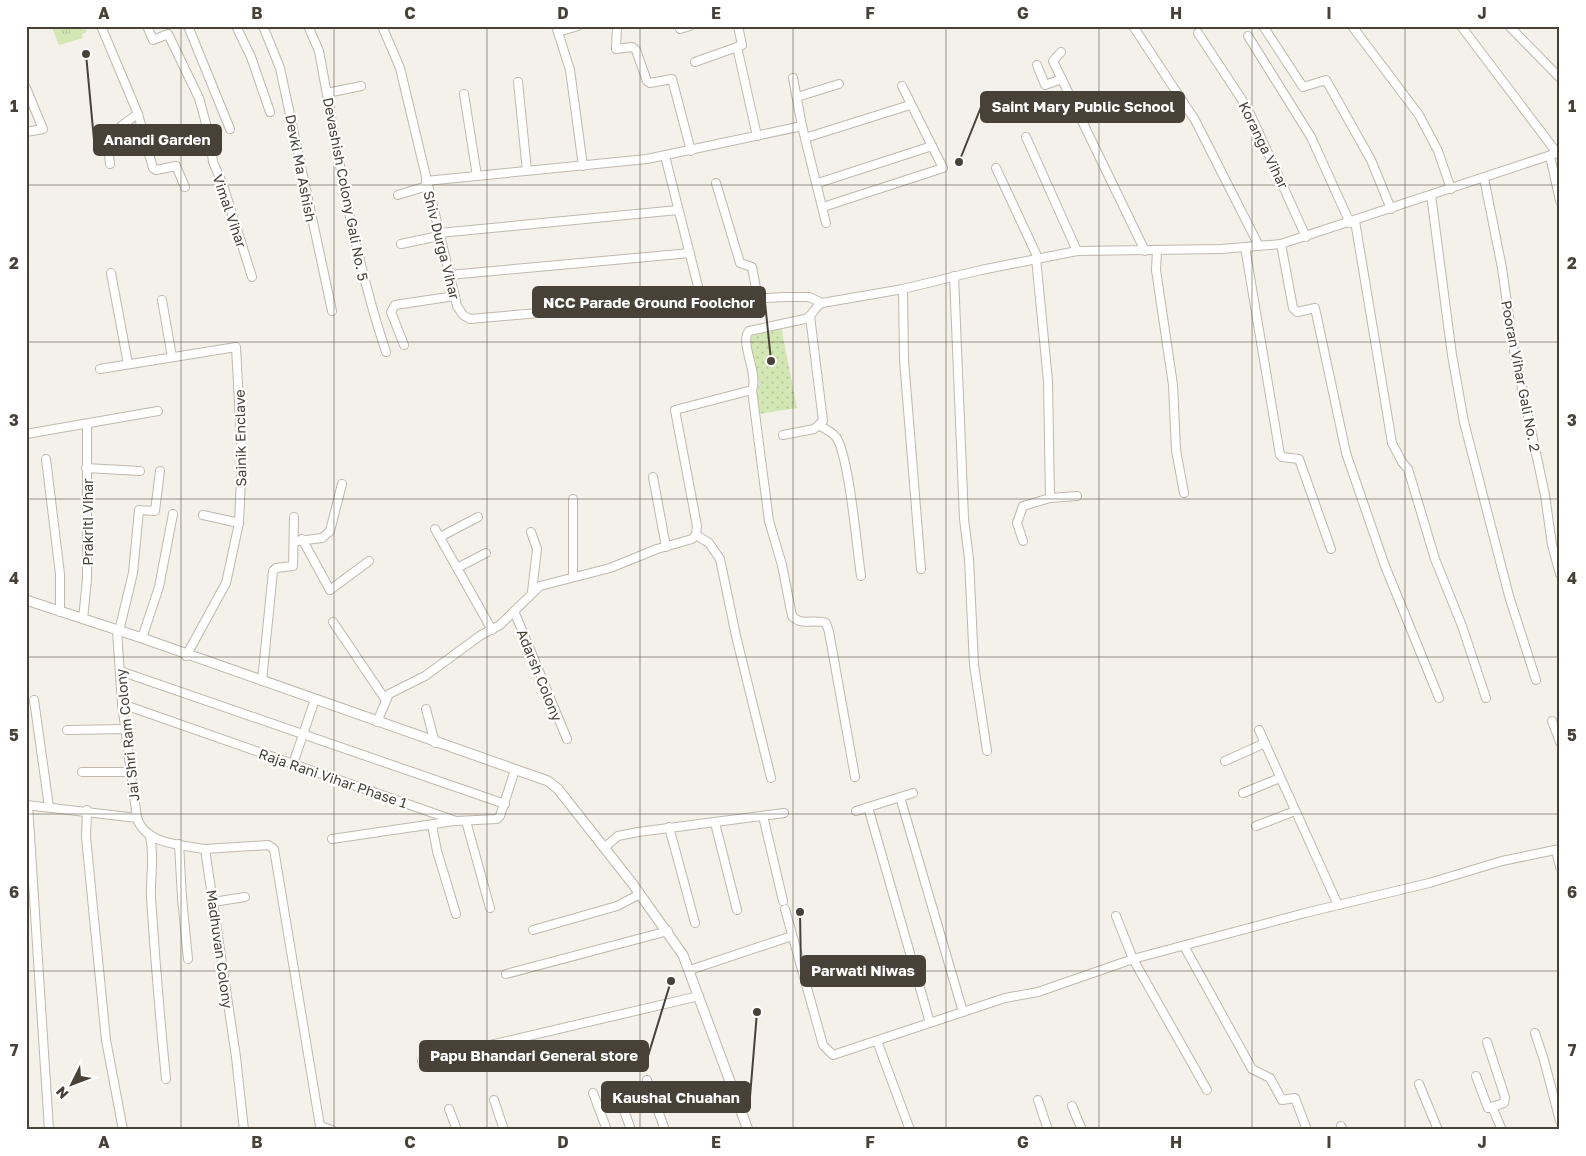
<svg xmlns="http://www.w3.org/2000/svg" width="1586" height="1156" font-family="'Golos Text',sans-serif">
	<defs>
		<pattern id="grass-tufts" width="24" height="20" patternUnits="userSpaceOnUse" patternTransform="scale(1.25)"><rect width="24" height="20" fill="#d3e7b5"/><path d="M3 7l-1-3M5 7V3M7 7l1-3M15 17l-1-3M17 17v-4M19 17l1-3" fill="none" stroke="#b7c79c"/></pattern>
		<pattern id="park-dots" width="8" height="8" patternUnits="userSpaceOnUse" patternTransform="scale(1.25)"><rect width="8" height="8" fill="#d3e7b5"/><path d="M2 2h.1M6 6h.1" fill="none" stroke="#b7c79c" stroke-width="1.8" stroke-linecap="round"/></pattern>
	</defs>
	<rect width="100%" height="100%" fill="#f4f1ea"/>
	<path fill="url(#grass-tufts)" d="M 51,26 L 84,26 L 87,32 L 82,34 L 83,38 L 59,45 Z"/>
	<path fill="url(#park-dots)" d="M 781,327 L 797,408 L 759,414 L 756,396 L 759,383 L 749,339 L 757,332 Z"/>
	<g fill="none" stroke-linecap="round" stroke-linejoin="round">
		<defs>
			<g id="minor">
				<path d="M 101,26 L 138,114 L 153,168 L 156,170 L 176,166 L 185,187"/>
				<path d="M 147,26 L 153,40 L 168,34 L 199,98 L 210,138 L 213,162 L 223,185 L 252,277"/>
				<path d="M 188,26 L 230,129"/>
				<path d="M 236,26 L 251,57 L 270,112"/>
				<path d="M 263,26 L 280,68 L 332,311"/>
				<path d="M 308,26 L 319,51 C 338,153 353,254 386,352"/>
				<path d="M 382,26 L 400,68 L 457,306 L 463,315 L 470,319 L 628,305 L 785,297 L 809,297 L 822,303"/>
				<path d="M 556,26 L 570,70 L 583,166"/>
				<path d="M 617,26 L 616,49 L 632,47 L 636,50 L 647,81 L 650,83 L 672,79 L 691,151"/>
				<path d="M 738,26 L 742,45 L 737,47 L 757,136"/>
				<path d="M 1133,26 L 1195,120 L 1259,246"/>
				<path d="M 1263,26 L 1303,87 L 1326,80 L 1371,160 L 1391,209"/>
				<path d="M 1352,26 L 1419,115 L 1438,151 L 1451,189"/>
				<path d="M 1461,26 L 1557,153"/>
				<path d="M 1509,26 L 1560,78"/>
				<path d="M 680,29 L 690,26"/>
				<path d="M 558,32 L 578,26"/>
				<path d="M 1198,33 L 1248,109 L 1306,237"/>
				<path d="M 1248,36 L 1311,137 L 1350,223"/>
				<path d="M 1061,52 L 1053,61 L 1145,251"/>
				<path d="M 695,62 L 737,47"/>
				<path d="M 1037,65 L 1045,85 L 1062,79"/>
				<path d="M 793,78 L 802,126 L 826,223"/>
				<path d="M 518,82 L 527,171"/>
				<path d="M 26,88 L 43,129 L 26,132"/>
				<path d="M 327,93 L 361,86"/>
				<path d="M 464,94 L 477,176"/>
				<path d="M 797,97 L 839,84"/>
				<path d="M 1026,137 L 1077,251"/>
				<path d="M 805,138 L 910,105"/>
				<path d="M 665,156 L 702,302"/>
				<path d="M 1550,156 L 1560,201"/>
				<path d="M 110,164 C 105,135 115,130 138,114"/>
				<path d="M 996,168 L 1038,258"/>
				<path d="M 1484,178 L 1502,268 L 1513,346 L 1545,495 L 1552,545 L 1560,574"/>
				<path d="M 426,181 L 647,159 L 802,126"/>
				<path d="M 716,183 L 740,263 L 752,267 L 758,299"/>
				<path d="M 818,183 L 932,146"/>
				<path d="M 398,195 L 427,186"/>
				<path d="M 1431,195 L 1452,355 L 1464,422 L 1509,596 L 1536,680"/>
				<path d="M 823,207 L 943,168 L 902,86"/>
				<path d="M 1355,221 L 1392,443 L 1402,462 L 1408,469 L 1435,559 L 1462,626 L 1486,698"/>
				<path d="M 439,233 L 678,210"/>
				<path d="M 401,244 L 439,236"/>
				<path d="M 1281,244 L 1293,308 L 1297,312 L 1315,308 L 1346,453 L 1385,566 L 1439,698"/>
				<path d="M 1245,247 L 1280,455 L 1282,457 L 1299,459 L 1331,549"/>
				<path d="M 1157,251 L 1156,270 L 1173,385 L 1176,450 L 1184,493"/>
				<path d="M 1036,258 L 1048,381 L 1050,498"/>
				<path d="M 111,273 L 128,364"/>
				<path d="M 449,275 L 690,253"/>
				<path d="M 954,276 L 964,519 L 969,559 L 974,665 L 987,751"/>
				<path d="M 903,289 L 904,360 L 921,569"/>
				<path d="M 162,300 L 172,357"/>
				<path d="M 404,345 L 391,312 L 395,305 L 455,296"/>
				<path d="M 100,369 L 236,347 L 242,457 L 239,523 L 226,583 L 186,656"/>
				<path d="M 752,390 L 769,521 L 782,565 L 792,616 C 802,627 814,618 826,623 L 829,632 L 855,777"/>
				<path d="M 820,426 C 826,429 832,432 836,437 C 849,455 857,549 861,576"/>
				<path d="M 26,434 L 158,411"/>
				<path d="M 783,435 L 814,429 L 823,421 L 810,316"/>
				<path d="M 46,459 L 60,574 L 60,612"/>
				<path d="M 86,468 L 140,471"/>
				<path d="M 653,477 L 666,547"/>
				<path d="M 573,499 L 573,577"/>
				<path d="M 203,515 L 239,523"/>
				<path d="M 435,529 L 492,630"/>
				<path d="M 531,532 L 537,549 L 532,592"/>
				<path d="M 696,535 L 709,543 L 720,559 L 736,636 L 771,778"/>
				<path d="M 440,537 L 478,517"/>
				<path d="M 302,539 L 330,590 L 369,561"/>
				<path d="M 298,541 L 322,538 L 330,531 L 342,484"/>
				<path d="M 1023,541 L 1017,523 L 1023,506 L 1050,498 L 1077,496"/>
				<path d="M 457,568 L 486,553"/>
				<path d="M 514,611 L 567,739"/>
				<path d="M 83,619 L 87,579 L 87,425"/>
				<path d="M 333,622 L 385,699"/>
				<path d="M 119,631 L 133,573 L 139,510 L 155,511 L 160,471"/>
				<path d="M 142,638 L 159,587 L 173,514"/>
				<path d="M 120,671 L 505,804"/>
				<path d="M 262,681 L 273,571 L 276,568 L 293,566 L 294,517"/>
				<path d="M 34,700 L 49,807"/>
				<path d="M 122,704 L 456,821 L 497,819 L 500,816 L 515,770"/>
				<path d="M 426,709 L 435,743"/>
				<path d="M 1552,721 L 1560,742"/>
				<path d="M 377,722 L 389,694 L 425,676 L 481,635 L 500,625 L 540,586 L 610,568 L 657,549 L 692,539 L 696,535 L 697,526 L 675,410 L 752,390 C 759,374 739,342 749,331 L 805,319 C 813,316 814,307 822,303 L 903,289 L 981,270 L 1077,251 L 1221,249 L 1281,244 L 1560,152"/>
				<path d="M 67,730 L 126,729"/>
				<path d="M 1259,730 L 1338,905"/>
				<path d="M 1225,761 L 1265,743"/>
				<path d="M 293,764 L 315,699"/>
				<path d="M 82,772 L 131,772"/>
				<path d="M 1243,793 L 1280,778"/>
				<path d="M 900,797 L 963,1012"/>
				<path d="M 26,805 L 137,818 L 122,704 L 117,631"/>
				<path d="M 28,805 L 49,1130"/>
				<path d="M 868,807 L 930,1023"/>
				<path d="M 87,810 L 86,837 L 106,1040 L 123,1130"/>
				<path d="M 856,811 L 913,793"/>
				<path d="M 763,816 L 783,901"/>
				<path d="M 137,818 C 145,844 181,845 205,849 L 236,1057 L 244,1130"/>
				<path d="M 466,821 L 490,908"/>
				<path d="M 715,823 L 737,910"/>
				<path d="M 432,825 L 437,851 L 456,914"/>
				<path d="M 1256,826 L 1295,811"/>
				<path d="M 669,827 L 695,923"/>
				<path d="M 150,837 C 155,857 150,878 151,898 C 155,958 160,1019 166,1079"/>
				<path d="M 332,839 L 454,821"/>
				<path d="M 179,844 L 182,898 L 188,959"/>
				<path d="M 605,847 L 618,836 L 638,832 L 784,813"/>
				<path d="M 205,849 L 268,845 L 274,849 L 320,1126 L 332,1130"/>
				<path d="M 1556,850 L 1560,867"/>
				<path d="M 213,902 L 245,897"/>
				<path d="M 785,909 L 823,1045 L 833,1055 L 1005,998 L 1038,992 L 1133,959 L 1305,913 L 1429,883 L 1502,861 L 1560,849"/>
				<path d="M 1116,916 L 1133,959 L 1207,1090"/>
				<path d="M 533,930 L 617,906 L 640,894"/>
				<path d="M 1184,946 L 1252,1069 L 1270,1078 L 1282,1100 L 1295,1098 L 1307,1130"/>
				<path d="M 690,970 L 792,936"/>
				<path d="M 506,974 L 668,931"/>
				<path d="M 1535,1033 L 1544,1060 L 1560,1121"/>
				<path d="M 877,1041 L 910,1130"/>
				<path d="M 422,1061 L 699,996"/>
				<path d="M 1476,1076 L 1488,1108 L 1504,1103 L 1505,1097 L 1487,1042"/>
				<path d="M 647,1080 L 665,1130"/>
				<path d="M 1419,1084 L 1438,1130"/>
				<path d="M 593,1093 L 607,1130"/>
				<path d="M 618,1093 L 631,1130"/>
				<path d="M 494,1100 L 504,1130"/>
				<path d="M 1038,1100 L 1048,1130"/>
				<path d="M 1072,1106 L 1082,1130"/>
				<path d="M 1492,1107 L 1502,1130"/>
				<path d="M 449,1109 L 457,1130"/>
				<path d="M 1341,1126 L 1343,1130"/>
			</g>
			<path id="tertiary" d="M 26,600 L 142,638 L 548,781 L 558,789 L 632,883 L 683,955 L 748,1130"/>
		</defs>
		<use href="#minor" stroke="#c0b8ad" stroke-width="10"/>
		<use href="#tertiary" stroke="#c0b8ad" stroke-width="11"/>
		<use href="#minor" stroke="#fff" stroke-width="8"/>
		<use href="#tertiary" stroke="#fff" stroke-width="9"/>
	</g>
	<path fill="none" stroke="#484138" stroke-width="1" stroke-opacity="0.55" d="M 181,26 L 181,1130M 334,26 L 334,1130M 487,26 L 487,1130M 640,26 L 640,1130M 793,26 L 793,1130M 946,26 L 946,1130M 1099,26 L 1099,1130M 1252,26 L 1252,1130M 1405,26 L 1405,1130M 26,185 L 1560,185M 26,342 L 1560,342M 26,499 L 1560,499M 26,657 L 1560,657M 26,814 L 1560,814M 26,971 L 1560,971"/>
	<g text-anchor="middle" dominant-baseline="central" stroke-width="4.5" stroke-linejoin="round" paint-order="stroke">
		<g font-size="14" fill="#484138" stroke="#fff">
			<text transform="translate(1264 145) rotate(64)">Koranga Vihar</text>
			<text transform="translate(301 168) rotate(79)">Devki Ma Ashish</text>
			<text transform="translate(346 189) rotate(79)">Devashish Colony Gali No. 5</text>
			<text transform="translate(230 211) rotate(71)">Vimal Vihar</text>
			<text transform="translate(442 245) rotate(76)">Shiv Durga Vihar</text>
			<text transform="translate(1521 376) rotate(79)">Pooran Vihar Gali No. 2</text>
			<text transform="translate(240 438) rotate(-91)">Sainik Enclave</text>
			<text transform="translate(87 522) rotate(-90)">Prakriti Vihar</text>
			<text transform="translate(540 675) rotate(68)">Adarsh Colony</text>
			<text transform="translate(127 735) rotate(-96)">Jai Shri Ram Colony</text>
			<text transform="translate(333 778) rotate(19)">Raja Rani Vihar Phase 1</text>
			<text transform="translate(220 949) rotate(82)">Madhuvan Colony</text>
		</g>
	</g>
	<path fill="none" stroke="#484138" stroke-width="2" d="M959 162L981 107M86 54L94 140M771 361L765 302M800 912L801 971M671 981L648 1056M757 1012L750 1097"/>
	<g fill="#484138" stroke="#fff" stroke-width="2">
		<circle cx="959" cy="162" r="5"/>
		<circle cx="86" cy="54" r="5"/>
		<circle cx="771" cy="361" r="5"/>
		<circle cx="800" cy="912" r="5"/>
		<circle cx="671" cy="981" r="5"/>
		<circle cx="757" cy="1012" r="5"/>
	</g>
	<g fill="#484138" stroke="#484138" stroke-width="2">
		<rect x="981" y="92" width="203" height="30" rx="5"/>
		<rect x="94" y="125" width="127" height="30" rx="5"/>
		<rect x="533" y="287" width="232" height="30" rx="5"/>
		<rect x="801" y="956" width="124" height="30" rx="5"/>
		<rect x="420" y="1041" width="228" height="30" rx="5"/>
		<rect x="602" y="1082" width="148" height="30" rx="5"/>
	</g>
	<g font-size="15" text-anchor="middle" font-weight="bold" fill="#fff">
		<text x="1083" y="112">Saint Mary Public School</text>
		<text x="157" y="145">Anandi Garden</text>
		<text x="649" y="308">NCC Parade Ground Foolchor</text>
		<text x="863" y="976">Parwati Niwas</text>
		<text x="534" y="1061">Papu Bhandari General store</text>
		<text x="676" y="1103">Kaushal Chuahan</text>
	</g>
	<rect width="1586" height="1156" fill="none" stroke="#ffffff" stroke-width="55"/>
	<g transform="translate(72 1084) rotate(228)" stroke="#ffffff" stroke-width="4" paint-order="stroke">
	<path d="M0-4L9 19L0 12L-9 19Z" fill="#484138"/>
	<text y="-8" font-size="14" font-weight="bold" text-anchor="middle" fill="#484138">N</text>
	</g>
	<rect x="28" y="28" width="1530" height="1100" fill="none" stroke="#484138" stroke-width="2"/>
	<g font-size="16" text-anchor="middle" font-weight="bold" fill="#484138">
		<text x="104" y="19">A</text>
		<text x="257" y="19">B</text>
		<text x="410" y="19">C</text>
		<text x="563" y="19">D</text>
		<text x="716" y="19">E</text>
		<text x="870" y="19">F</text>
		<text x="1023" y="19">G</text>
		<text x="1176" y="19">H</text>
		<text x="1329" y="19">I</text>
		<text x="1482" y="19">J</text>
		<text x="14" y="112">1</text>
		<text x="1572" y="112">1</text>
		<text x="14" y="269">2</text>
		<text x="1572" y="269">2</text>
		<text x="14" y="426">3</text>
		<text x="1572" y="426">3</text>
		<text x="14" y="584">4</text>
		<text x="1572" y="584">4</text>
		<text x="14" y="741">5</text>
		<text x="1572" y="741">5</text>
		<text x="14" y="898">6</text>
		<text x="1572" y="898">6</text>
		<text x="14" y="1056">7</text>
		<text x="1572" y="1056">7</text>
		<text x="104" y="1148">A</text>
		<text x="257" y="1148">B</text>
		<text x="410" y="1148">C</text>
		<text x="563" y="1148">D</text>
		<text x="716" y="1148">E</text>
		<text x="870" y="1148">F</text>
		<text x="1023" y="1148">G</text>
		<text x="1176" y="1148">H</text>
		<text x="1329" y="1148">I</text>
		<text x="1482" y="1148">J</text>
	</g>
</svg>
